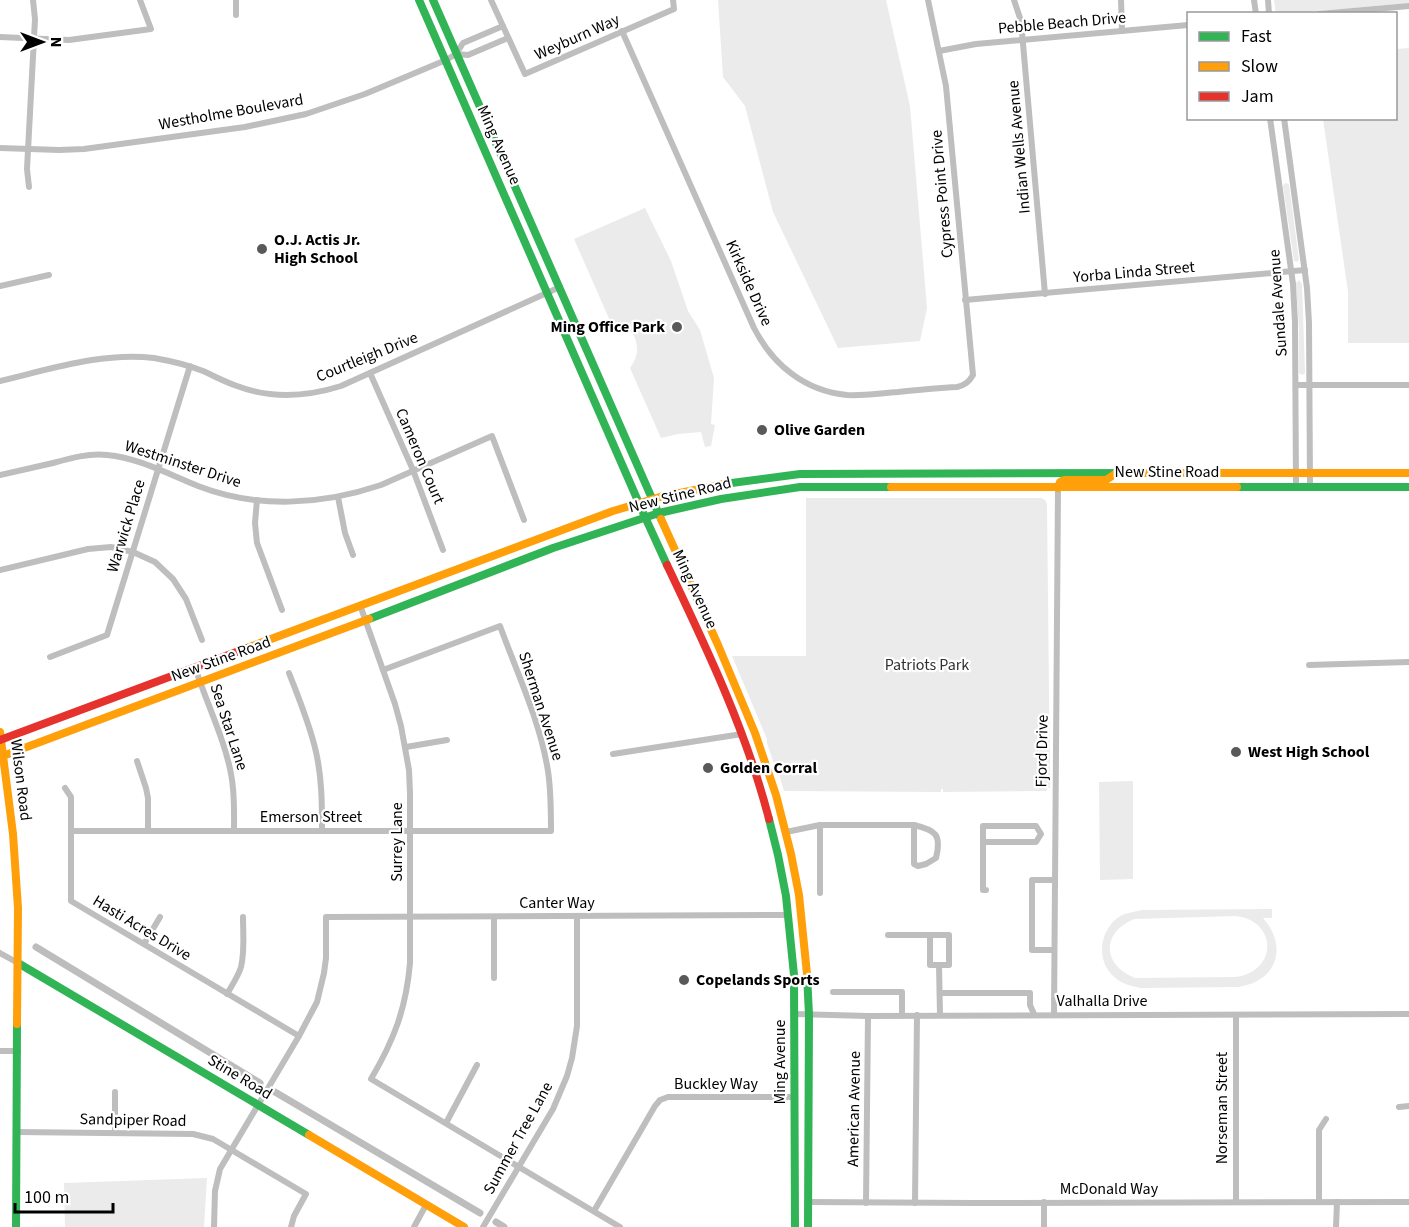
<svg xmlns="http://www.w3.org/2000/svg" width="1409" height="1227" font-family="'Source Sans 3',sans-serif">
	<rect width="100%" height="100%" fill="#fff"/>
	<g fill="#ebebeb" fill-rule="evenodd">
		<path d="M 718,0 L 886,0 L 910,106 L 927,308 L 920,341 L 838,348 L 773,212 L 745,106 L 723,77 Z"/>
		<path d="M 1274,0 L 1409,0 L 1409,3 L 1297,13 L 1276,14 Z"/>
		<path d="M 1409,48 L 1409,343 L 1348,343 L 1348,292 L 1323,119 L 1396,118 L 1396,49 Z"/>
		<path d="M 1285,183 L 1289,184 L 1299,260 L 1297,262 L 1294,261 L 1283,186 Z"/>
		<path d="M 645,208 L 671,261 L 688,311 L 700,330 L 714,378 L 711,424 L 715,425 L 711,446 L 705,447 L 701,432 L 678,434 L 661,438 L 630,368 C 634,362 637,357 637,349 C 637,331 626,328 611,323 L 574,239 Z"/>
		<path d="M 1299,280 L 1302,284 L 1305,373 L 1302,375 L 1299,373 L 1299,329 L 1296,283 Z"/>
		<path d="M 806,498 L 1041,498 L 1045,500 L 1047,504 L 1050,788 L 1047,788 L 1047,791 L 943,792 L 943,789 L 941,789 L 941,792 L 784,791 L 776,764 L 774,764 L 767,743 L 767,739 L 732,656 L 806,656 Z"/>
		<path d="M 1133,781 L 1133,879 L 1100,880 L 1099,782 Z"/>
		<path d="M 1272,909 L 1272,918 L 1263,918 C 1283,940 1282,970 1253,983 C 1248,985 1243,986 1238,987 L 1140,988 C 1133,986 1125,985 1118,980 C 1097,966 1097,936 1116,919 C 1123,913 1133,912 1142,910 ZM 1235,916 C 1278,920 1278,972 1235,977 L 1135,978 C 1102,965 1101,933 1134,919 Z"/>
		<path d="M 207,1178 L 204,1227 L 65,1227 L 64,1183 Z"/>
	</g>
	<g fill="none" stroke-linecap="round" stroke-linejoin="round">
		<g stroke="#bdbdbd" stroke-width="7">
			<path d="M 36,947 L 260,1083"/>
			<path d="M 275,1092 L 480,1213"/>
			<path d="M 496,1222 L 504,1227"/>
		</g>
		<g stroke="#bebebe" stroke-width="6">
			<path d="M 236,0 L 236,15"/>
			<path d="M 491,0 L 525,74 L 674,9 L 673,0"/>
			<path d="M 1014,0 L 1021,21 L 1045,294"/>
			<path d="M 1121,0 L 1122,31"/>
			<path d="M 1254,0 L 1256,14"/>
			<path d="M 1268,0 L 1269,14"/>
			<path d="M 1319,14 L 1409,6"/>
			<path d="M 622,31 L 754,328 C 773,365 805,391 847,395 C 864,396 881,393 898,392 C 917,390 937,388 957,387 C 965,385 969,382 973,375 L 946,86 L 928,0"/>
			<path d="M 0,37 L 69,40 L 151,29 L 140,0"/>
			<path d="M 939,51 L 976,44 L 1188,25"/>
			<path d="M 456,54 L 468,55 L 508,38"/>
			<path d="M 1270,118 L 1293,284 L 1295,322 L 1296,487"/>
			<path d="M 1284,118 L 1307,288 L 1309,323 L 1310,487"/>
			<path d="M 0,148 L 59,150 L 84,149 L 245,127 L 306,114 L 365,94 L 446,60 L 456,54 L 463,43 L 503,26"/>
			<path d="M 29,187 L 27,169 L 35,19 L 33,0"/>
			<path d="M 0,286 L 49,275"/>
			<path d="M 965,300 L 1305,270"/>
			<path d="M 370,373 L 413,470 L 443,550"/>
			<path d="M 0,381 C 51,369 102,352 154,358 C 171,361 188,365 203,371 C 214,376 225,382 237,386 C 271,399 306,397 341,386 L 560,287"/>
			<path d="M 1296,385 L 1409,385"/>
			<path d="M 0,475 C 18,471 36,467 53,463 C 71,458 89,453 107,455 C 139,458 168,474 198,486 C 257,509 322,505 381,485 L 492,436 L 524,520"/>
			<path d="M 338,497 L 345,533 L 353,555"/>
			<path d="M 257,500 L 255,523 L 257,543 L 282,610"/>
			<path d="M 0,570 L 88,549 L 111,547 L 133,552 L 155,562 L 173,579 L 186,599 L 202,640"/>
			<path d="M 360,605 L 395,704 L 401,726 L 409,770 L 410,793 L 410,963 C 406,1009 394,1040 371,1079 L 620,1227"/>
			<path d="M 50,657 L 107,635 L 190,366"/>
			<path d="M 1309,665 L 1409,662"/>
			<path d="M 195,667 C 206,702 225,740 231,774 C 235,793 234,812 234,831"/>
			<path d="M 289,673 C 299,699 310,725 316,752 C 322,778 322,804 322,831"/>
			<path d="M 406,747 L 447,740"/>
			<path d="M 613,754 L 742,734"/>
			<path d="M 137,761 L 146,788 L 148,798 L 148,831"/>
			<path d="M 65,788 L 71,797 L 71,901 L 299,1036"/>
			<path d="M 820,825 L 820,893"/>
			<path d="M 914,825 C 935,830 942,834 936,858 L 926,864 L 918,866 L 914,864 Z"/>
			<path d="M 71,831 L 551,831 C 551,811 551,791 548,771 C 540,721 517,673 500,626 L 383,670"/>
			<path d="M 786,832 L 820,825 L 914,825"/>
			<path d="M 983,842 L 1036,842 L 1041,834 L 1036,826 L 983,826 L 983,890 L 986,890"/>
			<path d="M 494,917 L 494,978"/>
			<path d="M 888,935 L 949,935 L 949,965 L 930,965 L 930,935"/>
			<path d="M 144,944 L 160,917"/>
			<path d="M 1054,950 L 1032,950 L 1032,880 L 1055,880"/>
			<path d="M 0,953 L 18,963"/>
			<path d="M 939,965 L 940,1015"/>
			<path d="M 833,992 L 902,992 L 902,1015"/>
			<path d="M 940,993 L 1030,993 L 1030,1005 L 1034,1014"/>
			<path d="M 227,994 C 232,985 238,977 241,967 C 245,951 243,933 243,917"/>
			<path d="M 795,1014 L 868,1016 L 1409,1014"/>
			<path d="M 1054,1015 L 1058,488"/>
			<path d="M 1236,1015 L 1236,1202"/>
			<path d="M 0,1051 L 18,1051"/>
			<path d="M 1399,1107 L 1409,1106"/>
			<path d="M 446,1123 L 477,1065"/>
			<path d="M 17,1132 L 193,1134 L 213,1139 L 306,1194 L 294,1216 L 291,1227"/>
			<path d="M 115,1133 L 115,1092"/>
			<path d="M 808,1202 L 974,1203 L 1409,1202"/>
			<path d="M 1319,1202 L 1319,1130 L 1326,1119"/>
			<path d="M 866,1203 L 868,1016"/>
			<path d="M 915,1203 L 917,1015"/>
			<path d="M 594,1211 L 655,1106 L 660,1100 L 668,1097 L 795,1097"/>
			<path d="M 214,1227 L 215,1191 L 220,1169 L 299,1036 L 317,1002 L 324,973 L 326,958 L 326,917 L 788,915"/>
			<path d="M 414,1227 L 426,1205"/>
			<path d="M 483,1227 L 553,1109 L 567,1076 L 572,1058 L 577,1026 L 577,917"/>
			<path d="M 1044,1227 L 1044,1202"/>
			<path d="M 1336,1227 L 1337,1202"/>
		</g>
		<g stroke="#30b455" stroke-width="8">
			<path d="M 419,0 L 645,517 L 667,565"/>
			<path d="M 433,0 L 661,519"/>
			<path d="M 724,484 L 800,474 L 1137,473"/>
			<path d="M 1237,487 L 1409,487"/>
			<path d="M 369,619 L 553,548 L 659,513 L 721,499 L 800,487 L 891,487"/>
			<path d="M 769,819 L 778,855 L 786,896 L 794,975 L 795,1227"/>
			<path d="M 18,963 L 309,1135"/>
			<path d="M 807,974 L 809,1015 L 808,1227"/>
			<path d="M 16,1227 L 17,1024"/>
		</g>
		<g stroke="#ff9f0a" stroke-width="8">
			<path d="M 1137,473 L 1409,473"/>
			<path d="M 891,487 L 1237,487"/>
			<path d="M 1058,488 L 1060,482 L 1064,480 L 1106,480 L 1115,474"/>
			<path d="M 661,519 L 718,645 L 755,733 L 776,795 L 791,854 L 799,895 L 807,974"/>
			<path d="M 247,648 L 613,511 L 660,497 L 724,484"/>
			<path d="M 0,732 L 13,834 L 18,908 L 17,1024"/>
			<path d="M 0,757 L 369,619"/>
			<path d="M 309,1135 L 464,1227"/>
		</g>
		<g stroke="#e5322d" stroke-width="8">
			<path d="M 667,565 C 706,647 746,730 769,819"/>
			<path d="M 0,740 L 247,648"/>
		</g>
	</g>
	<g fill="#595959" stroke="#fff" stroke-width="2">
		<circle cx="262" cy="249" r="6"/>
		<circle cx="677" cy="327" r="6"/>
		<circle cx="762" cy="430" r="6"/>
		<circle cx="1236" cy="752" r="6"/>
		<circle cx="708" cy="768" r="6"/>
		<circle cx="684" cy="980" r="6"/>
	</g>
	<g text-anchor="middle" dominant-baseline="central" stroke-width="4.5" stroke-linejoin="round" paint-order="stroke">
		<g font-size="16" fill="#000" stroke="#fff">
			<text transform="translate(1062 23) rotate(-5)">Pebble Beach Drive</text>
			<text transform="translate(577 37) rotate(-24)">Weyburn Way</text>
			<text transform="translate(231 112) rotate(-10)">Westholme Boulevard</text>
			<text transform="translate(499 145) rotate(66)">Ming Avenue</text>
			<text transform="translate(1019 147) rotate(-95)">Indian Wells Avenue</text>
			<text transform="translate(942 194) rotate(-95)">Cypress Point Drive</text>
			<text transform="translate(1134 272) rotate(-5)">Yorba Linda Street</text>
			<text transform="translate(749 283) rotate(66)">Kirkside Drive</text>
			<text transform="translate(1278 303) rotate(-94)">Sundale Avenue</text>
			<text transform="translate(367 357) rotate(-22)">Courtleigh Drive</text>
			<text transform="translate(420 456) rotate(67)">Cameron Court</text>
			<text transform="translate(183 464) rotate(18)">Westminster Drive</text>
			<text x="1167" y="472">New Stine Road</text>
			<text transform="translate(680 495) rotate(-14)">New Stine Road</text>
			<text transform="translate(126 526) rotate(-73)">Warwick Place</text>
			<text transform="translate(695 589) rotate(65)">Ming Avenue</text>
			<text transform="translate(221 659) rotate(-20)">New Stine Road</text>
			<text transform="translate(541 706) rotate(72)">Sherman Avenue</text>
			<text transform="translate(229 727) rotate(72)">Sea Star Lane</text>
			<text transform="translate(1042 751) rotate(-89)">Fjord Drive</text>
			<text transform="translate(21 780) rotate(83)">Wilson Road</text>
			<text x="311" y="817">Emerson Street</text>
			<text transform="translate(397 842) rotate(-90)">Surrey Lane</text>
			<text x="557" y="903">Canter Way</text>
			<text transform="translate(142 928) rotate(31)">Hasti Acres Drive</text>
			<text x="1102" y="1001">Valhalla Drive</text>
			<text transform="translate(780 1062) rotate(-90)">Ming Avenue</text>
			<text transform="translate(240 1077) rotate(31)">Stine Road</text>
			<text x="716" y="1084">Buckley Way</text>
			<text transform="translate(1222 1108) rotate(-90)">Norseman Street</text>
			<text transform="translate(854 1109) rotate(-89)">American Avenue</text>
			<text transform="translate(133 1120) rotate(1)">Sandpiper Road</text>
			<text transform="translate(518 1138) rotate(-61)">Summer Tree Lane</text>
			<text x="1109" y="1189">McDonald Way</text>
		</g>
		<g font-size="16" font-weight="bold" fill="#000" stroke="#fff" text-anchor="start">
			<text x="274" y="240">O.J. Actis Jr.<tspan x="274" dy="18">High School</tspan></text>
			<text x="665" y="327" text-anchor="end">Ming Office Park</text>
			<text x="774" y="430">Olive Garden</text>
			<text x="1248" y="752">West High School</text>
			<text x="720" y="768">Golden Corral</text>
			<text x="696" y="980">Copelands Sports</text>
		</g>
		<g font-size="16" fill="#313131" stroke="#fff">
			<text x="927" y="665">Patriots Park</text>
		</g>
	</g>
	<rect x="1187" y="12" width="210" height="108" fill="#ffffff" stroke="#999999" stroke-width="1.5"/>
	<rect x="1199" y="32" width="30" height="9" fill="#30b455" stroke="#999999" stroke-width="1.5"/>
	<text x="1241" y="42" font-size="18" fill="#000000">Fast</text>
	<rect x="1199" y="62" width="30" height="9" fill="#ff9f0a" stroke="#999999" stroke-width="1.5"/>
	<text x="1241" y="72" font-size="18" fill="#000000">Slow</text>
	<rect x="1199" y="92" width="30" height="9" fill="#e5322d" stroke="#999999" stroke-width="1.5"/>
	<text x="1241" y="102" font-size="18" fill="#000000">Jam</text>
	<g transform="translate(42 42) rotate(90)" stroke="#ffffff" stroke-width="4.5" paint-order="stroke">
	<path d="M0-4.5L10 22L0 15L-10 22Z" fill="#000000"/>
	<text y="-9" font-size="16" font-weight="bold" text-anchor="middle" fill="#000000">N</text>
	</g>
	<path d="M15 1203v9h98v-9" fill="none" stroke="#000000" stroke-width="3"/>
	<text x="24" y="1203" font-size="18" fill="#000000" stroke="#ffffff" stroke-width="4.5" paint-order="stroke">100 m</text>
</svg>
